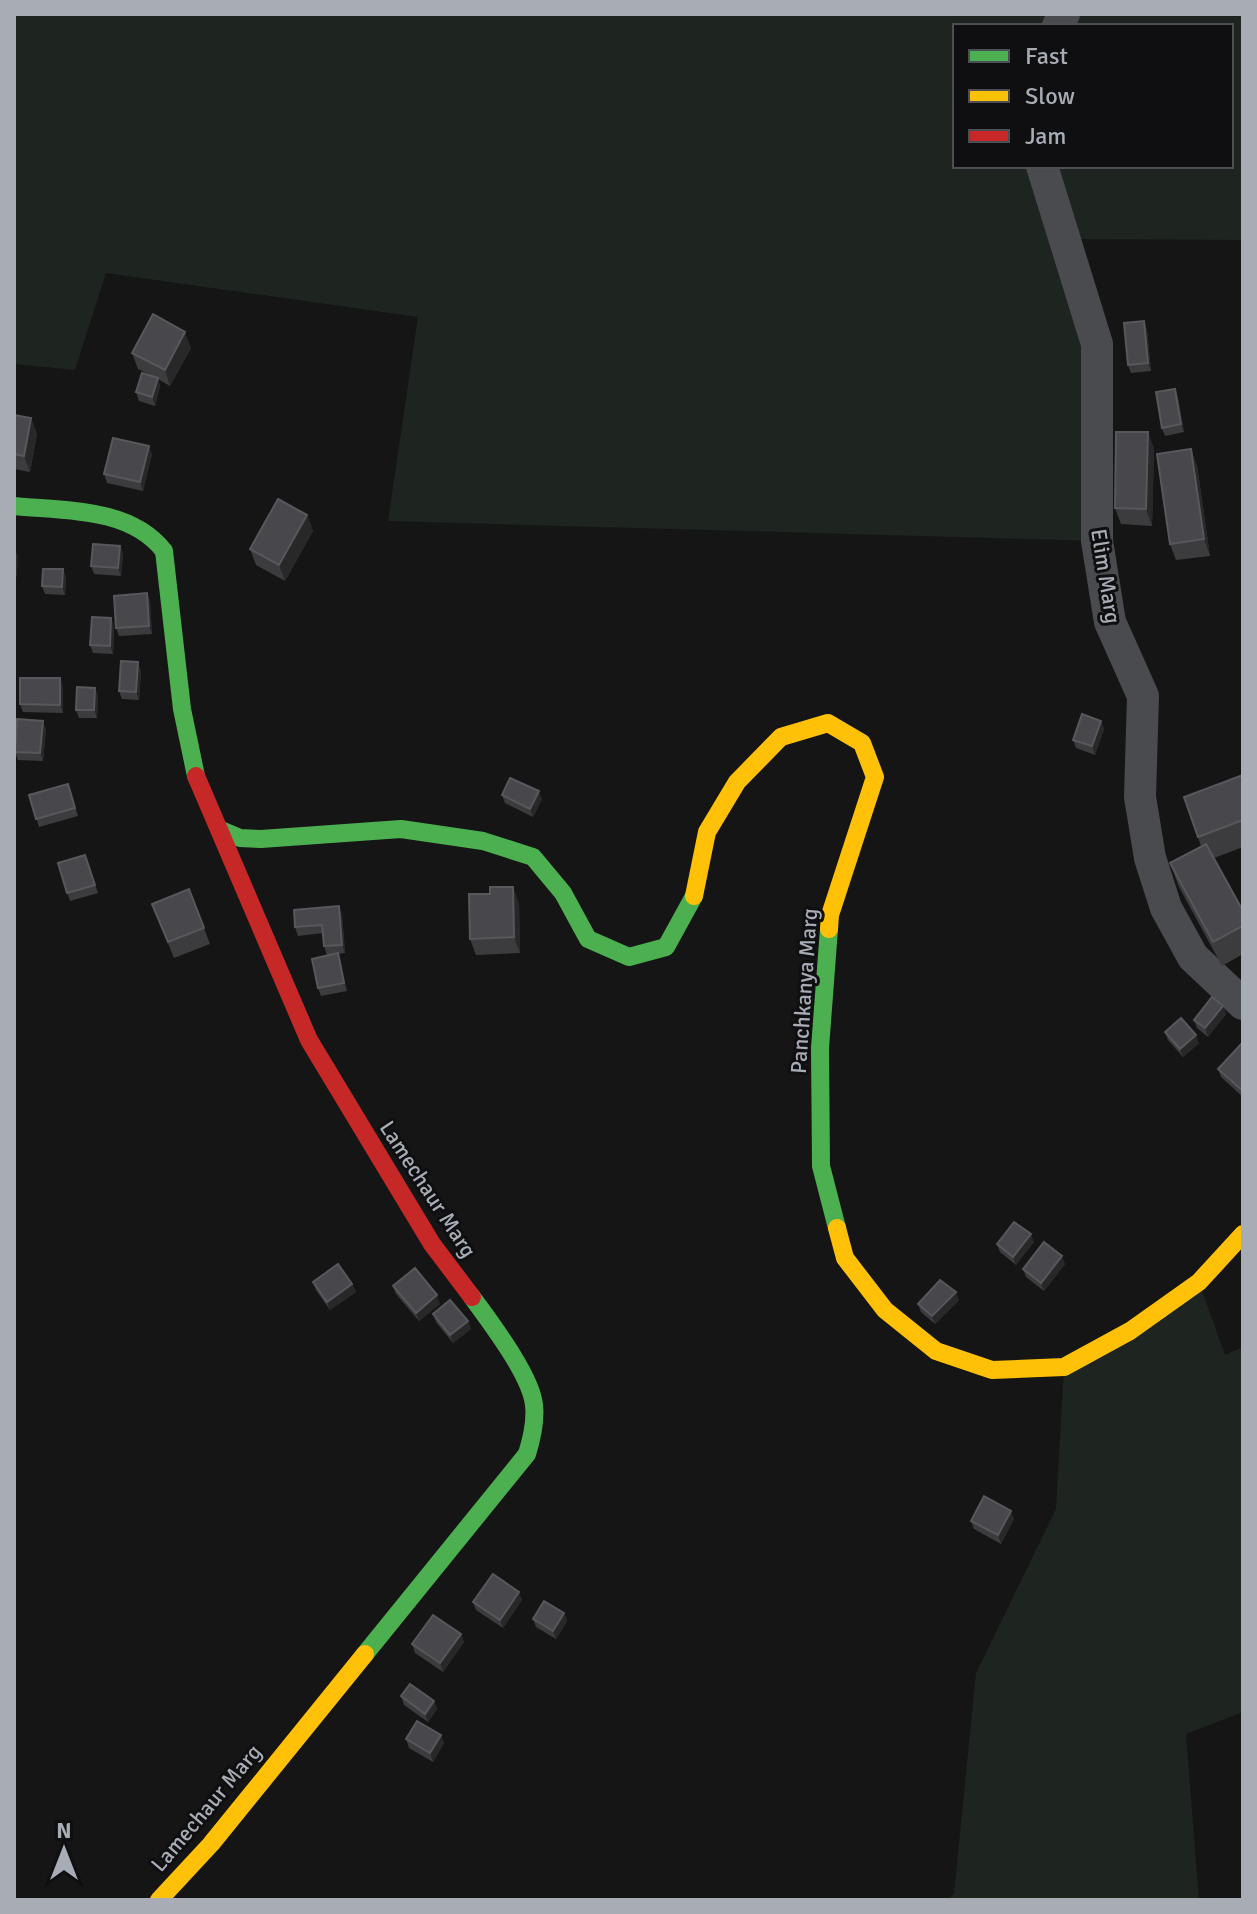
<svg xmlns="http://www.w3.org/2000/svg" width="1257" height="1914" font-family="Signika,sans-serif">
	<rect width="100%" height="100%" fill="#151515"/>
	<g fill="#1e241f" fill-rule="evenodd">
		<path d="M 14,14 L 1243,14 L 1243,240 L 1066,239 L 1093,333 L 1097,541 L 388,521 L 418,317 L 106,273 L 75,370 L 14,364 ZM 955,26 L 1231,26 L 1231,166 L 955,166 Z"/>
		<path d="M 1199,1282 L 1225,1355 L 1243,1347 L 1243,1712 L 1186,1734 L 1199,1900 L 947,1900 L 954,1894 L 976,1673 L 1056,1509 L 1064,1367 Z"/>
	</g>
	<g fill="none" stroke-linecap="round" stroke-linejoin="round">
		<g stroke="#4a4b4e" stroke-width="32">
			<path d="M 1058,26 L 1064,14"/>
			<path d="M 1042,166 L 1097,344 L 1097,541 L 1110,622 L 1143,696 L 1140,797 L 1150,858 L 1166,908 L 1193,957 L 1243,1004"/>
		</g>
		<g stroke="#4caf50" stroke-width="18">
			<path d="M 14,506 C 64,511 130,507 164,551 L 182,709 L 196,776"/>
			<path d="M 221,830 L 240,838 L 261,839 L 401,829 L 483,841 L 533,857 L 563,893 L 588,939 L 629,957 L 666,947 L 694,896"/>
			<path d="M 829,929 L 820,1048 L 821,1166 L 837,1228"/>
			<path d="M 365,1654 L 527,1454 C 532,1438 536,1422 534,1405 C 531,1375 490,1322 472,1297"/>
		</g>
		<g stroke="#ffc107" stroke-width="18">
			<path d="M 694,896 L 707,832 L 737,782 L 781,737 L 828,723 L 862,743 L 875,777 L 830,915 L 829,929"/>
			<path d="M 837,1228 L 845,1258 L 885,1310 L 936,1351 L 992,1370 L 1064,1367 L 1130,1331 L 1199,1282 L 1243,1234"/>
			<path d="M 159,1900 L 211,1844 L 365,1654"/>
		</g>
		<path stroke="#c62828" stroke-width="18" d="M 196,776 L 309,1040 L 432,1244 L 472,1297"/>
	</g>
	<g fill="#3c3c3f">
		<path d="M 1144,321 L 1147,330 L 1151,371 L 1131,373 L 1128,365 Z"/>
		<path d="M 191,348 L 170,386 L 158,379 L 160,386 L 155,406 L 139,401 L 136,392 L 152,376 L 138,369 L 132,353 Z"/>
		<path d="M 1175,389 L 1178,398 L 1184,432 L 1165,436 L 1162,428 Z"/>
		<path d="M 14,415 L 31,418 L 37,434 L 30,472 L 14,469 Z"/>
		<path d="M 1154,448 L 1152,526 L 1121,524 L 1115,508 Z"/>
		<path d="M 152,454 L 143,491 L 107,483 L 104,474 Z"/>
		<path d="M 1197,465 L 1210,556 L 1176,560 L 1170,544 Z"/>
		<path d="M 307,515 L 313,531 L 285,581 L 256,565 L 250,549 Z"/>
		<path d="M 120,546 L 123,554 L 121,576 L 94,574 L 91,566 Z"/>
		<path d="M 63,569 L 66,578 L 65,595 L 45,594 L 42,586 Z"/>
		<path d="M 147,593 L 150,601 L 152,634 L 119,636 L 116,628 Z"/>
		<path d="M 111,618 L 114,627 L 113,654 L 93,653 L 90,645 Z"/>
		<path d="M 141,670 L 139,700 L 122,699 L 119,691 Z"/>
		<path d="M 60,678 L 63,687 L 63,713 L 23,712 L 20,704 Z"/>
		<path d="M 95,688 L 98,696 L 97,718 L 79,718 L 76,710 Z"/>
		<path d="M 1101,721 L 1104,729 L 1095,755 L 1076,748 L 1073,740 Z"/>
		<path d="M 46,729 L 43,761 L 18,760 L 15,752 Z"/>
		<path d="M 1243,775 L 1243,847 L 1214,858 L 1243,911 L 1243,954 L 1222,966 L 1179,887 L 1170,863 L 1201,846 L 1184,797 Z"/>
		<path d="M 68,784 L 78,816 L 39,827 L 29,795 Z"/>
		<path d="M 502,795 L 542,799 L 533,817 L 505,803 Z"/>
		<path d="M 85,855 L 98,893 L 70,901 L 58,863 Z"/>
		<path d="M 189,889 L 210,944 L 174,958 L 152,904 Z"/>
		<path d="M 519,903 L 520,953 L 476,955 L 470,939 Z"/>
		<path d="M 342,914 L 345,953 L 338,954 L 347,991 L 321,996 L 318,988 L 333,954 L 327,955 L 324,946 L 323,933 L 298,936 L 295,927 Z"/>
		<path d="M 1223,1006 L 1226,1014 L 1208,1037 L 1197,1028 L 1194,1020 Z"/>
		<path d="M 1165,1032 L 1199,1043 L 1183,1057 L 1168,1040 Z"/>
		<path d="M 1243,1042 L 1243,1097 L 1221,1077 L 1218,1069 Z"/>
		<path d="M 1034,1242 L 1016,1265 L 1000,1252 L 997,1244 Z"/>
		<path d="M 1065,1264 L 1044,1291 L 1026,1277 L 1023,1269 Z"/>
		<path d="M 313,1282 L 352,1284 L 356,1292 L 330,1310 L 316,1290 Z"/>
		<path d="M 393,1286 L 440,1304 L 419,1321 L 396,1294 Z"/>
		<path d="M 956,1292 L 959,1300 L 935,1324 L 921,1312 L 918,1304 Z"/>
		<path d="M 433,1314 L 468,1321 L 471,1329 L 453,1343 L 436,1322 Z"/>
		<path d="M 1014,1519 L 1001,1544 L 974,1529 L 971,1521 Z"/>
		<path d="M 522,1600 L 503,1628 L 476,1610 L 473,1602 Z"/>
		<path d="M 564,1613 L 567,1621 L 556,1639 L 536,1627 L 533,1619 Z"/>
		<path d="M 461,1634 L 464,1642 L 443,1672 L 415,1653 L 412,1644 Z"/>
		<path d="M 401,1696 L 434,1701 L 437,1709 L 428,1722 L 404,1705 Z"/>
		<path d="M 441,1735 L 444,1743 L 433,1762 L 409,1748 L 406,1739 Z"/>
	</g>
	<g fill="#282829">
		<path d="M 1144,321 L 1147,330 L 1151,371 L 1148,363 Z"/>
		<path d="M 185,332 L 191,348 L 170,386 L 165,370 Z"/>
		<path d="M 158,378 L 160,386 L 155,406 L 152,397 Z"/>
		<path d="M 1175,389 L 1178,398 L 1184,432 L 1181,424 Z"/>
		<path d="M 31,418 L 37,434 L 30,472 L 24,456 Z"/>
		<path d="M 1148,432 L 1154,448 L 1152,526 L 1146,509 Z"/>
		<path d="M 149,446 L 152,454 L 143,491 L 140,482 Z"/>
		<path d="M 1191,449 L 1197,465 L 1210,556 L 1204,539 Z"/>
		<path d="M 307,515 L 313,531 L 285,581 L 279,565 Z"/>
		<path d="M 120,546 L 123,554 L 121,576 L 118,568 Z"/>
		<path d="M 15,549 L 18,557 L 17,578 L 14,571 Z"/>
		<path d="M 63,569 L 66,578 L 65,595 L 62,587 Z"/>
		<path d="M 147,593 L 150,601 L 152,634 L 149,626 Z"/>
		<path d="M 111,618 L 114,627 L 113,654 L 110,646 Z"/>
		<path d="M 138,662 L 141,670 L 139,700 L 136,692 Z"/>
		<path d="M 60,678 L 63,687 L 63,713 L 60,705 Z"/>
		<path d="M 95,688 L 98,696 L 97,718 L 94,710 Z"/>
		<path d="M 43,721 L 46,729 L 43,761 L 40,753 Z"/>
		<path d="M 1101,721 L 1104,729 L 1095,755 L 1092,746 Z"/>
		<path d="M 539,791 L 542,799 L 533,817 L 530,809 Z"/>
		<path d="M 513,887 L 519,903 L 520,953 L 514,937 Z"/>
		<path d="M 339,906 L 342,914 L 345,953 L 342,945 Z"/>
		<path d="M 338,953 L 341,961 L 347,991 L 344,983 Z"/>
		<path d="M 1223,1006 L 1226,1014 L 1208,1037 L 1205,1028 Z"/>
		<path d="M 1196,1035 L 1199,1043 L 1183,1057 L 1180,1049 Z"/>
		<path d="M 1031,1234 L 1034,1242 L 1016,1265 L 1013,1257 Z"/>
		<path d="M 1062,1256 L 1065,1264 L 1044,1291 L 1041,1283 Z"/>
		<path d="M 352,1284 L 356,1292 L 330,1310 L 327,1302 Z"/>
		<path d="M 956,1292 L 959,1300 L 935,1324 L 932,1316 Z"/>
		<path d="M 437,1295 L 440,1304 L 419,1321 L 416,1313 Z"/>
		<path d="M 468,1321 L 471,1329 L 453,1343 L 450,1335 Z"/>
		<path d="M 1011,1511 L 1014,1519 L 1001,1544 L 998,1535 Z"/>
		<path d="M 519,1592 L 522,1600 L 503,1628 L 500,1620 Z"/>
		<path d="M 564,1613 L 567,1621 L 556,1639 L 553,1631 Z"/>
		<path d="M 461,1634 L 464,1642 L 443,1672 L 440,1663 Z"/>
		<path d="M 434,1701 L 437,1709 L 428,1722 L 425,1714 Z"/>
		<path d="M 441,1735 L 444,1743 L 433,1762 L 430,1753 Z"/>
	</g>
	<g fill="#48484c" stroke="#56585c" stroke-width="2">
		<path d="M 153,314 L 185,332 L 165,370 L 132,353 Z"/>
		<path d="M 1144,321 L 1148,363 L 1128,365 L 1124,323 Z"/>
		<path d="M 142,373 L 158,378 L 152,397 L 136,392 Z"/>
		<path d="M 1175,389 L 1181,424 L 1162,428 L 1156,392 Z"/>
		<path d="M 14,415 L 31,418 L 24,456 L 14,454 Z"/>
		<path d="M 1116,432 L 1148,432 L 1146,509 L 1115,508 Z"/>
		<path d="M 113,438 L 149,446 L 140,482 L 104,474 Z"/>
		<path d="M 1191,449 L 1204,539 L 1170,544 L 1157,454 Z"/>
		<path d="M 278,499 L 307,515 L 279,565 L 250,549 Z"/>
		<path d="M 93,544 L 120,546 L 118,568 L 91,566 Z"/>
		<path d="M 43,569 L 63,569 L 62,587 L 42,586 Z"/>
		<path d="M 147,593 L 149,626 L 116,628 L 114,596 Z"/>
		<path d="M 92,617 L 111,618 L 110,646 L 90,645 Z"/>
		<path d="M 121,661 L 138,662 L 136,692 L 119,691 Z"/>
		<path d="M 20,678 L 60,678 L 60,705 L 20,704 Z"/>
		<path d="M 77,687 L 95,688 L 94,710 L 76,710 Z"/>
		<path d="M 1082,714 L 1101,721 L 1092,746 L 1073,740 Z"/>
		<path d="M 17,719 L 43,721 L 40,753 L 15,752 Z"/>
		<path d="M 1243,775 L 1243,820 L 1198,837 L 1184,797 Z"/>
		<path d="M 510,778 L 539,791 L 530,809 L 502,795 Z"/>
		<path d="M 68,784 L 75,808 L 36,819 L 29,795 Z"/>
		<path d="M 1206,844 L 1243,911 L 1243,926 L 1213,942 L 1170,863 Z"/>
		<path d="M 85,855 L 95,885 L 67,893 L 58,863 Z"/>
		<path d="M 490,887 L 513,887 L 514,937 L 470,939 L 469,894 L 490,894 Z"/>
		<path d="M 189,889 L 204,928 L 168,942 L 152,904 Z"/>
		<path d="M 339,906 L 342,945 L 324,946 L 322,925 L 295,927 L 294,910 Z"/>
		<path d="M 338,953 L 344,983 L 318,988 L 312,959 Z"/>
		<path d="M 1212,997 L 1223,1006 L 1205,1028 L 1194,1020 Z"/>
		<path d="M 1181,1018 L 1196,1035 L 1180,1049 L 1165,1032 Z"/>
		<path d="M 1243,1042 L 1243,1091 L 1218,1069 Z"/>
		<path d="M 1014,1222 L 1031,1234 L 1013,1257 L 997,1244 Z"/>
		<path d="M 1044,1242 L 1062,1256 L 1041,1283 L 1023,1269 Z"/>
		<path d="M 338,1264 L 352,1284 L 327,1302 L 313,1282 Z"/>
		<path d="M 415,1268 L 437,1295 L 416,1313 L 393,1286 Z"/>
		<path d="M 940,1280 L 956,1292 L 932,1316 L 918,1304 Z"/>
		<path d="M 450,1300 L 468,1321 L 450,1335 L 433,1314 Z"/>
		<path d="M 984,1496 L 1011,1511 L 998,1535 L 971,1521 Z"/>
		<path d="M 493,1574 L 519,1592 L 500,1620 L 473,1602 Z"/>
		<path d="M 544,1601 L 564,1613 L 553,1631 L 533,1619 Z"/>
		<path d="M 433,1615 L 461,1634 L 440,1663 L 412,1644 Z"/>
		<path d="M 410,1684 L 434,1701 L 425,1714 L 401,1696 Z"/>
		<path d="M 417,1721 L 441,1735 L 430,1753 L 406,1739 Z"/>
	</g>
	<g text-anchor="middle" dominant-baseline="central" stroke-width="6" stroke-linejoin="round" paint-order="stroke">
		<g font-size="22" fill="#a7acb5" stroke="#0f0f11">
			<text transform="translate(1106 576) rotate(81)">Elim Marg</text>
			<text transform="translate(804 991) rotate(-86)">Panchkanya Marg</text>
			<text transform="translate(428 1189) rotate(57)">Lamechaur Marg</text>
			<text transform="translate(206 1808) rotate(-50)">Lamechaur Marg</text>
		</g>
	</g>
	<rect width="1257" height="1914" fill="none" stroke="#a7acb5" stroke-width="32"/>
	<rect x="953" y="24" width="280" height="144" fill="#0f0f11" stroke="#4c4e53" stroke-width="2"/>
	<rect x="969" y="50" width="40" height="12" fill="#4caf50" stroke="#4c4e53" stroke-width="2"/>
	<text x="1025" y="64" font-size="24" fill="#a7acb5">Fast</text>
	<rect x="969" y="90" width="40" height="12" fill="#ffc107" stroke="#4c4e53" stroke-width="2"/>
	<text x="1025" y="104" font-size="24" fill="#a7acb5">Slow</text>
	<rect x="969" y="130" width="40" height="12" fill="#c62828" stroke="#4c4e53" stroke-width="2"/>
	<text x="1025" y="144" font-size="24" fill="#a7acb5">Jam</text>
	<g transform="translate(64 1850)" stroke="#0f0f11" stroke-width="6" paint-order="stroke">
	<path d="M0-6L14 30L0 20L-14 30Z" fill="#a7acb5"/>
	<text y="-12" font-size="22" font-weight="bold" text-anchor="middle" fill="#a7acb5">N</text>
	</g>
</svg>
